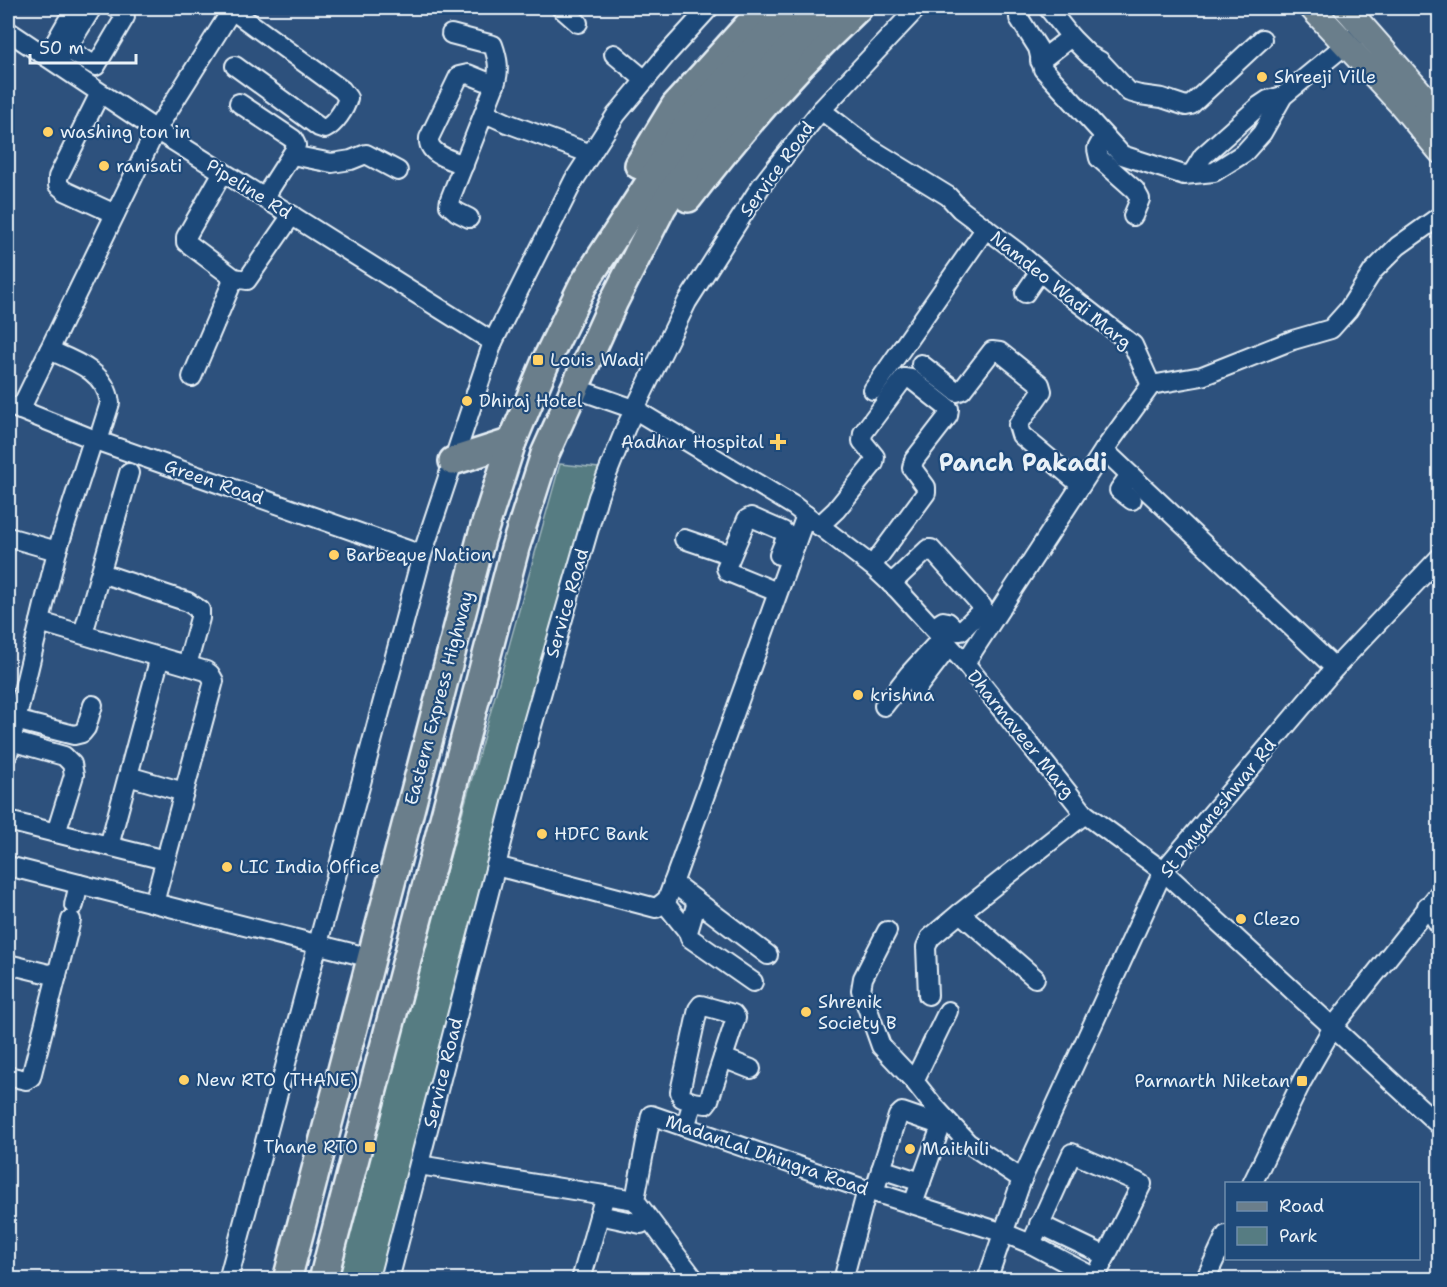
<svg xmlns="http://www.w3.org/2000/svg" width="1447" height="1287" font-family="'Shantell Sans',sans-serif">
	<rect width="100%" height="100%" fill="#2d517d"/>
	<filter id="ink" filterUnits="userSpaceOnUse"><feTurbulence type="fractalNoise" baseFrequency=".0167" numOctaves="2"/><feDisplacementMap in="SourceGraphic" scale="12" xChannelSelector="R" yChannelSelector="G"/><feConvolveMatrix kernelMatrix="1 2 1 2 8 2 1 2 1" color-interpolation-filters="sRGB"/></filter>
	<g filter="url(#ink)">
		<path fill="#567c82" stroke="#9fb6bd" stroke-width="1.5" d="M 560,464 L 599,468 L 383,1279 L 337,1280 L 351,1210 Z"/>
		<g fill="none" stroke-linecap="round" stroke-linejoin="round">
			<defs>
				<g id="minor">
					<path d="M 561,8 L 578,23"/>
					<path d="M 1023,8 L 1019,10 L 1019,18 L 1038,48 L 1043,69 L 1122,155 L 1184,175 L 1214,172 L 1244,153 L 1262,133 L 1283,96 L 1356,36"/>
					<path d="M 232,10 L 342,90 L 348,98 C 345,109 335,124 325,129 L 319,127 L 235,66"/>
					<path d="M 8,31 L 156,130 L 493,342"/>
					<path d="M 451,34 L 493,45 C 498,59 500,70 495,85 L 450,199 L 449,205 L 457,212 L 469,218"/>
					<path d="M 1071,37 L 1089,55 L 1100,61 L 1129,92 L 1140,95 L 1162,98 L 1186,106 L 1191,105 L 1262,39"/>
					<path d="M 67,49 L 96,66 L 125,17 L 124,12 L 116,8"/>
					<path d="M 614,54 L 645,80"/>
					<path d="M 47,57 L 75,8"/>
					<path d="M 61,58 L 92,8"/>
					<path d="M 1040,61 L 1071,37 L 1048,8"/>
					<path d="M 100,93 L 58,177 L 58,185 L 65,191 L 115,214"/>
					<path d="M 239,103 L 293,139 L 296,145 L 294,151 L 264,198"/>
					<path d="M 821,110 L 870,148 L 948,196 L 960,209 L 1016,251 L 1061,289 L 1133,345 L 1151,385 L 1202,376 L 1293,340 L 1331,329 L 1348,310 L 1373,271 L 1398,246 L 1440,216"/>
					<path d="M 485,113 L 507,123 L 591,154"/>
					<path d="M 1104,136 L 1097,149 L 1099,158 L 1135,190 L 1140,199 L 1133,216"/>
					<path d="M 292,155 L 332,163 L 351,160 L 366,154 L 398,171"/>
					<path d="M 464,165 C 451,160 427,154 429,138 L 459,76 L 468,74 L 495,85"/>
					<path d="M 223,172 L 186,237 L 186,242 L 234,278 L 247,280 L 292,215"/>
					<path d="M 1192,174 L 1203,156 L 1259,106 L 1268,100 L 1283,96"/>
					<path d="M 1025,293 L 1040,271"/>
					<path d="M 49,350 C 74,361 106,371 110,403 L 98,441"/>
					<path d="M 921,364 L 957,392 L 962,390 L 992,351 L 1000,352 L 1040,384 L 1042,391 L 1018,425 L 1021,435 L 1081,485"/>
					<path d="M 192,377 L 234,278"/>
					<path d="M 574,388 L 634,409 L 794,506 L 872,566 L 898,590 L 965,663 L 1085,814 L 1163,871 L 1440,1126"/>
					<path d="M 873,390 L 986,228"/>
					<path d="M 8,405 L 98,441 L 422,555"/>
					<path d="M 20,410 L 156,130 L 233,8"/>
					<path d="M 1104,450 L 1335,668"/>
					<path d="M 1130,475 L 1119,490 L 1132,500"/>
					<path d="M 819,526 L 836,510 L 874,463 L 875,457 L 862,441 L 863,433 L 904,378 L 911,379 L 949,409 L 948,416 L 914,460 L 912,468 L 926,487 L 926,493 L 872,566"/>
					<path d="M 8,537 L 57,551"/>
					<path d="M 684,539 L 731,555"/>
					<path d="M 101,573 L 188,602 L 200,610 L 200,618 L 187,665"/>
					<path d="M 891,584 L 928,549 L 931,549 L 982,606 L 981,611 L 961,631 L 957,631 L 948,622 L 943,621 L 933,628"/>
					<path d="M 777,592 L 728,572 L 726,568 L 747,519 L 751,517 L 783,531 L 787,535 L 779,555"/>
					<path d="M 40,622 L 206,671 L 210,674 L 214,681 L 154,903"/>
					<path d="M 83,634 L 129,473"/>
					<path d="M 965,663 L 1104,450 L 1151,385"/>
					<path d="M 917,688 L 949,646"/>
					<path d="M 884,706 L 909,674 L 942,638"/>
					<path d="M 15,720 L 74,735 L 82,733 L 86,728 L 93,705"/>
					<path d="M 8,754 L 57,551 L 93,440"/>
					<path d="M 128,776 L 184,792"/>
					<path d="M 8,821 L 56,833 L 74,775 L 72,764 L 64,756 L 11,741"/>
					<path d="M 56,833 L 165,860"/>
					<path d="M 109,846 L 160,657"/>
					<path d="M 8,866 L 371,958"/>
					<path d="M 496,866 L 656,908 L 667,900 L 806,515"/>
					<path d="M 673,883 L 768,955"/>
					<path d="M 664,902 L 688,932"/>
					<path d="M 697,902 L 688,932 L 690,938 L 753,982"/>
					<path d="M 74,905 L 79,884"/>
					<path d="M 1427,906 L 1440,926"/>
					<path d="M 887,931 L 863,978 L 861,990 L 881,1046 L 914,1081 L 933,1105 L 968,1143 L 1022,1179"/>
					<path d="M 8,964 L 57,976"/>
					<path d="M 1035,978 L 960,913 L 1085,814"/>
					<path d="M 928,995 L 926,947 L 930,938 L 960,913"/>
					<path d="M 723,1058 L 751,1069"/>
					<path d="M 8,1076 L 26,1080 L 31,1077 L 71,920"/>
					<path d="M 914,1081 L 948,1011"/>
					<path d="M 685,1127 L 693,1102 L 682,1098 L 680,1092 L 698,1009 L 701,1005 L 733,1014 L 736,1018 L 709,1100 L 706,1104 L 693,1102"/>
					<path d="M 419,1165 L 635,1200"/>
					<path d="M 881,1169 L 921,1182"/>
					<path d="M 1252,1184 L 1302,1081 L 1333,1027 L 1440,892"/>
					<path d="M 874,1192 L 898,1116 L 902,1112 L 937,1124 L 940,1129 L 913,1204"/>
					<path d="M 635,1200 L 651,1115 L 867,1190 L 1004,1233 L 1031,1244 L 1099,1280"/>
					<path d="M 635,1200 L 695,1280"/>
					<path d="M 599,1215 L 641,1224"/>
					<path d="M 1039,1224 L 1106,1256"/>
					<path d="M 1031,1244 L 1072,1153 L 1142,1184 L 1095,1278"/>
					<path d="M 228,1280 L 422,555 L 493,342 L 574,180 L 616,115 L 667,54 L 709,8"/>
					<path d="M 389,1280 L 532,726 L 598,497 L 626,427 L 687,302 L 761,186 L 821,110 L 917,8"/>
					<path d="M 581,1280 L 605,1195"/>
					<path d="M 843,1280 L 867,1190"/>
					<path d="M 987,1280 L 1022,1179 L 1163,871 L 1335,668 L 1440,557"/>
					<path d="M 1205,1280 L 1226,1235"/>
				</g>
				<g id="major">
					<path d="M 1312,8 L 1401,104 L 1440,151"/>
					<path d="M 1346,8 L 1440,115"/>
				</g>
				<g id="highway">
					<path d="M 639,165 L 675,106 L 764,8"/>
					<path d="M 688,198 C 740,130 796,66 858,8"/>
					<path d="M 453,461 L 512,442"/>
					<path d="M 287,1280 L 481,539 L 512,442 L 546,361 L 583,285 L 691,119 L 792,8"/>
					<path d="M 323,1280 L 515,548 L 545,454 L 614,301 L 662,207 L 710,135 L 828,8"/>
				</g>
			</defs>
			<use href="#minor" stroke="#e8f1f8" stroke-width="22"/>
			<use href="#major" stroke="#e8f1f8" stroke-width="28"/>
			<use href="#highway" stroke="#e8f1f8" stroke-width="32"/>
			<use href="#minor" stroke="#1f4a7a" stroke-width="18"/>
			<use href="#major" stroke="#6b7e8b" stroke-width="24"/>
			<use href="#highway" stroke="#6b7e8b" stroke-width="27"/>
		</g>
	</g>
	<g fill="#ffd166" stroke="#1f4a7a" stroke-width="2">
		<circle cx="1262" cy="77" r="6"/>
		<circle cx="48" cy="132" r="6"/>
		<circle cx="104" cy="166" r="6"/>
		<rect x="532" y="354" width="12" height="12" rx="3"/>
		<circle cx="467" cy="401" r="6"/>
		<path d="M775 433h6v6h6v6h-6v6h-6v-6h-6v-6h6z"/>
		<circle cx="334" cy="555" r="6"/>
		<circle cx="858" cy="695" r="6"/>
		<circle cx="542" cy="834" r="6"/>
		<circle cx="227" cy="867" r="6"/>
		<circle cx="1241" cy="919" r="6"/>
		<circle cx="806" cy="1012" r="6"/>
		<circle cx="184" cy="1080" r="6"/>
		<rect x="1296" y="1075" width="12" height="12" rx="3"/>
		<rect x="364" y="1141" width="12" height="12" rx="3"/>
		<circle cx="910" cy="1149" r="6"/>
	</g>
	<g text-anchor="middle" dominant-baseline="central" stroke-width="4.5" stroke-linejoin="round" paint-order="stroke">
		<g font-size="18" fill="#e8f1f8" stroke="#1f4a7a" text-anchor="start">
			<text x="1274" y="77">Shreeji Ville</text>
			<text x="60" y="132">washing ton in</text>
			<text x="116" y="166">ranisati</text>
			<text x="550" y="360">Louis Wadi</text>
			<text x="479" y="401">Dhiraj Hotel</text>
			<text x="764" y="442" text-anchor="end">Aadhar Hospital</text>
			<text x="346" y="555">Barbeque Nation</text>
			<text x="870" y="695">krishna</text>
			<text x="554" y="834">HDFC Bank</text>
			<text x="239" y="867">LIC India Office</text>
			<text x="1253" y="919">Clezo</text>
			<text x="818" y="1002">Shrenik<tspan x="818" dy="21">Society B</tspan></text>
			<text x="196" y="1080">New RTO (THANE)</text>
			<text x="1290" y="1081" text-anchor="end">Parmarth Niketan</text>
			<text x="358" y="1147" text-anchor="end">Thane RTO</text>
			<text x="922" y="1149">Maithili</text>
		</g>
		<g font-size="18" fill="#e8f1f8" stroke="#1f4a7a">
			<text transform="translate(777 169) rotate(-54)">Service Road</text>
			<text transform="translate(249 189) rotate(32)">Pipeline Rd</text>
			<text transform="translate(1061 290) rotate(39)">Namdeo Wadi Marg</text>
			<text transform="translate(214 482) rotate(19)">Green Road</text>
			<text transform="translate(567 603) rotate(-74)">Service Road</text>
			<text transform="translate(439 698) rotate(-75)">Eastern Express Highway</text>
			<text transform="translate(1021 734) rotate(51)">Dharmaveer Marg</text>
			<text transform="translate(1218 808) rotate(-51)">St Dnyaneshwar Rd</text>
			<text transform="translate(443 1073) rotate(-76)">Service Road</text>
			<text transform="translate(767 1155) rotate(19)">MadanLal Dhingra Road</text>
		</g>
		<g font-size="24" font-weight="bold" fill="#e8f1f8" stroke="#1f4a7a">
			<text x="1023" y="463">Panch Pakadi</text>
		</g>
	</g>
	<rect width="1447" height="1287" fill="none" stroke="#1f4a7a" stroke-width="30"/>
	<rect x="15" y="15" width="1417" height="1257" fill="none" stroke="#e8f1f8" stroke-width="2" filter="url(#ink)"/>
	<rect x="1225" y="1182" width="195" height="78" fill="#1f4a7a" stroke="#6f8dac" stroke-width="1.5"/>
	<rect x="1237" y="1202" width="30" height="9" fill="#6b7e8b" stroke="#6f8dac" stroke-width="1.5"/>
	<text x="1279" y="1212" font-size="18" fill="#e8f1f8">Road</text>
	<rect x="1237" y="1227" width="30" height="18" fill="#567c82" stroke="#6f8dac" stroke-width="1.5"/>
	<text x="1279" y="1242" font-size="18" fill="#e8f1f8">Park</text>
	<path d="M30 54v9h106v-9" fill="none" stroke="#e8f1f8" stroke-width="3"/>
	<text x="39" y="54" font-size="18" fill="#e8f1f8" stroke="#1f4a7a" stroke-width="4.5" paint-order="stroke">50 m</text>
</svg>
